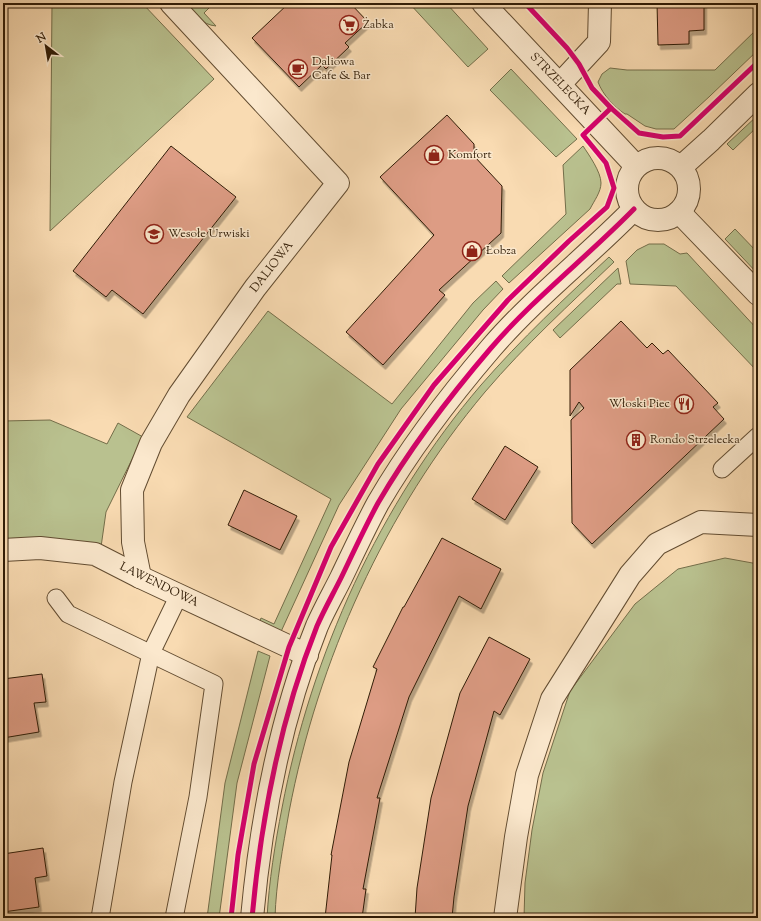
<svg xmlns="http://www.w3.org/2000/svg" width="761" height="921" font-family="'Sorts Mill Goudy',serif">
	<defs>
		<filter id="shadow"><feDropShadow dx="2.5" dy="4.5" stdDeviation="0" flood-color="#0004"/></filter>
	</defs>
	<rect width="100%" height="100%" fill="#f9dbb2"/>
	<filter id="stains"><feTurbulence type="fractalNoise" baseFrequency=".005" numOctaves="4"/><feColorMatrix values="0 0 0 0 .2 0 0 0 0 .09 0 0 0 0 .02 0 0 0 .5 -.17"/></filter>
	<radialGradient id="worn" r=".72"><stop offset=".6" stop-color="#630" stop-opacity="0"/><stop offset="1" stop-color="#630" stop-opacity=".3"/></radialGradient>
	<g fill="#b9c18f" stroke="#746e4a">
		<path d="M 52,3 L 142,3 L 214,79 L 50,231 Z"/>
		<path d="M 184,3 L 214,3 L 204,13 L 216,26 C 202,25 193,13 184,3 Z"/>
		<path d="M 409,3 L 446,3 L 488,49 L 468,67 Z"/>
		<path d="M 758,28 L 758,50 L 710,96 L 674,129 L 656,129 L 645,126 L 627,114 L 625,114 C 614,107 603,95 598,82 L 602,74 L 610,68 L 627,70 L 715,70 Z"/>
		<path d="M 511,69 L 577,139 L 556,157 L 490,90 Z"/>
		<path d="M 758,115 L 758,126 L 733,150 L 727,144 Z"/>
		<path d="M 583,146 C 589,155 601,172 601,183 C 601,192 594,201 590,209 L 509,283 L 502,276 L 566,214 L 563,165 Z"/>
		<path d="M 735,229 L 758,253 L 758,274 L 725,239 Z"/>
		<path d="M 649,244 L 664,244 L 680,254 L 687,253 L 758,330 L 758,372 L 676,286 L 630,284 L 626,261 L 637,250 Z"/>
		<path d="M 609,257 L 614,262 C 570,304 525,345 485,392 C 385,511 318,660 289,812 C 283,847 276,882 275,918 L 267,918 C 269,881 275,844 282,808 C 311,655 380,503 481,385 C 521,339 565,298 609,257 Z"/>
		<path d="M 618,268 L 621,284 L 617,284 L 560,338 L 553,330 Z"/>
		<path d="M 496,281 L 503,289 L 483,310 L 401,409 L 339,505 L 279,636 L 258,626 L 261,618 L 274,624 L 331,499 L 187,417 L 268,311 L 392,404 L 473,303 Z"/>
		<path d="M 50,420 L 107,444 L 118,423 L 143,437 L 106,512 L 101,547 L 3,545 L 3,421 Z"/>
		<path d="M 725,558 L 758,564 L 758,918 L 524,918 L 525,883 L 532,830 L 543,773 L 570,691 L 635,604 L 678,569 Z"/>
		<path d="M 258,651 L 270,656 L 237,783 L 219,918 L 207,918 L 225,783 Z"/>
	</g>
	<g fill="#dd9c84" stroke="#301c06" filter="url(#shadow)">
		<path d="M 289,3 L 350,3 L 368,22 L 345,43 L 349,47 L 326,69 L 322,65 L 299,87 L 252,38 Z"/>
		<path d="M 657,3 L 704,3 L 704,30 L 689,31 L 689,44 L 658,45 Z"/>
		<path d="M 447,115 L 474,144 L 474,156 L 502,186 L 501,233 L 439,290 L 445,295 L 383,365 L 346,332 L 434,235 L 380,177 Z"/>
		<path d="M 171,146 L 236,197 L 143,314 L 112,290 L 106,297 L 73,271 Z"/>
		<path d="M 621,321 L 647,348 L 652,343 L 663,354 L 668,350 L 718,403 L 713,407 L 724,419 L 592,544 L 572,523 L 571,420 L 584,408 L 579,402 L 570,416 L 570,370 Z"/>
		<path d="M 505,446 L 538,467 L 505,520 L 472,499 Z"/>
		<path d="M 244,490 L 297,516 L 280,550 L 228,525 Z"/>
		<path d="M 442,538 L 501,569 L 481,609 L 459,596 L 409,697 L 377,798 L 380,798 L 363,889 L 366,889 L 362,918 L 325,918 L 332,855 L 331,855 L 349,762 L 377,669 L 373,667 L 403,607 L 404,607 Z"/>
		<path d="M 489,637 L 530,659 L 500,715 L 494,711 L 468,806 L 454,897 L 452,918 L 415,918 L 417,888 L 431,798 L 460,693 Z"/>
		<path d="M 42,674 L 46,702 L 34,703 L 39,732 L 3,738 L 3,679 Z"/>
		<path d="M 43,848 L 47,876 L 35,878 L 39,907 L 3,912 L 3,854 Z"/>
	</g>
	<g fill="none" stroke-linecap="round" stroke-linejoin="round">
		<defs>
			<g id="service">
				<path d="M 722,469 L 758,436"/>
				<path d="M 56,598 L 68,614 L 214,684 L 198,797 L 174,918"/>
				<path d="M 100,918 L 123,782 L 151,653 L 179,595"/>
			</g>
			<g id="minor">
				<path d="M 560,84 L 599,42 L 600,3"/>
				<path d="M 679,212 L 758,294"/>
				<path d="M 3,550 L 40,548 L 95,554 L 140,577 L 307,655"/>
				<path d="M 140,577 L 133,542 L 132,490 L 151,443 L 179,395 L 255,288 L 338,183 L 171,3"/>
				<path d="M 505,918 L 516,837 L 527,775 L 552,699 L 630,575 L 657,544 L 701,522 L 758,525"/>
			</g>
			<g id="tertiary">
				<path d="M 483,3 L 636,166"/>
				<circle cx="658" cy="189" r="31"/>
				<path d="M 681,167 L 711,140 L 758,94"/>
				<path d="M 252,918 C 261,819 280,719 317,626 C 324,610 333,594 341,578 C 353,553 365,527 378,503 C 410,448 449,397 491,348 C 534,298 587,257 634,209"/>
			</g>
		</defs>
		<use href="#service" stroke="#624c31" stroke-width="19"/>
		<use href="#minor" stroke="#624c31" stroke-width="24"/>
		<use href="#tertiary" stroke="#624c31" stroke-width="24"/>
		<use href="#service" stroke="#fbe8cd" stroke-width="17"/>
		<use href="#minor" stroke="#fbe8cd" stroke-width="22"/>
		<use href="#tertiary" stroke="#fbe8cd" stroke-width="22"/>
		<defs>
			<g id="cycleway">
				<path d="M 525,3 L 567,48 L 579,64 L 592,88 L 611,108"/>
				<path d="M 231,918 L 238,855 L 254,764 L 289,647 L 331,547 L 378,464 L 434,385 L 508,300 L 569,241 L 607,207 L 614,188 L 606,163 L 583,135 L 611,108 L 639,133 L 663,137 L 680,136 L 758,62"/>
				<path d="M 252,918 C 261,819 280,719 317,626 C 324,610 333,594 341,578 C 353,553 365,527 378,503 C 410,448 449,397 491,348 C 534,298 587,257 634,209"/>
			</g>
		</defs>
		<use href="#cycleway" stroke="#fbe8cd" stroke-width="8"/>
		<use href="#cycleway" stroke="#d6006c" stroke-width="5"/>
	</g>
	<defs>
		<symbol id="supermarket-ring" viewBox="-11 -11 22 22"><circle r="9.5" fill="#fbe8cd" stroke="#8f2418" stroke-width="1.5"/><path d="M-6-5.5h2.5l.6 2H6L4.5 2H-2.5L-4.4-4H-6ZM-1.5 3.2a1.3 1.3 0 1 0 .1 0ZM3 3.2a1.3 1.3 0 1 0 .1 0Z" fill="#8f2418"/></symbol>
		<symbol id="cafe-ring" viewBox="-11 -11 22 22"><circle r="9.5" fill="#fbe8cd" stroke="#8f2418" stroke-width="1.5"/><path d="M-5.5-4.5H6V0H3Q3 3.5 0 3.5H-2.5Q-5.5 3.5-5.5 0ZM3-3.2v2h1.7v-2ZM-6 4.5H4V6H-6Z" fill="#8f2418"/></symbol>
		<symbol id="shop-ring" viewBox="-11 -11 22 22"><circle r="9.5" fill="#fbe8cd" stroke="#8f2418" stroke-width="1.5"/><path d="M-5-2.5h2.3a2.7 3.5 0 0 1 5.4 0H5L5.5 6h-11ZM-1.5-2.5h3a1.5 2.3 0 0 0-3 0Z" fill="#8f2418"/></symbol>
		<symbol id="school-ring" viewBox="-11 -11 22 22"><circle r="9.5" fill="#fbe8cd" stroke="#8f2418" stroke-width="1.5"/><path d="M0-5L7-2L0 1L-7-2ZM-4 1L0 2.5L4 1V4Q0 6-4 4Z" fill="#8f2418"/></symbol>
		<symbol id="restaurant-ring" viewBox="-11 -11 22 22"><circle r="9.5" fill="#fbe8cd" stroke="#8f2418" stroke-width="1.5"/><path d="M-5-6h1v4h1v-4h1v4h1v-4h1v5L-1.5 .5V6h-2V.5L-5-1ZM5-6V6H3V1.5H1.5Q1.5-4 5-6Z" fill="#8f2418"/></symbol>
		<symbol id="building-ring" viewBox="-11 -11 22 22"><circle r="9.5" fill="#fbe8cd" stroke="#8f2418" stroke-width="1.5"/><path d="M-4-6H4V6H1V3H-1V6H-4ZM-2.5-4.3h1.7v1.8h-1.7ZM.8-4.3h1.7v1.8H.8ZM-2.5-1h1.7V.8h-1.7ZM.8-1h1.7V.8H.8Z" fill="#8f2418"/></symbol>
	</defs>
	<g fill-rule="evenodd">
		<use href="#supermarket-ring" x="338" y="14" width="22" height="22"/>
		<use href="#cafe-ring" x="287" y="58" width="22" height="22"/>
		<use href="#shop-ring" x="423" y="144" width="22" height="22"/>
		<use href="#school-ring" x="143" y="223" width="22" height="22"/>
		<use href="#shop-ring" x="461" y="240" width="22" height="22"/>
		<use href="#restaurant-ring" x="673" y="393" width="22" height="22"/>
		<use href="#building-ring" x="625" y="429" width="22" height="22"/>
	</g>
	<g text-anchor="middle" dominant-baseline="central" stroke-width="3" stroke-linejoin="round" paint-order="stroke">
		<g font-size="12" fill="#301c06" stroke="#fbe8cd" text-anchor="start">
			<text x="363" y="25">Żabka</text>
			<text x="312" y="62">Daliowa<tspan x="312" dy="14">Cafe &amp; Bar</tspan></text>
			<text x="448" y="155">Komfort</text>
			<text x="168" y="234">Wesołe Urwiski</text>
			<text x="486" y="251">Łobza</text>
			<text x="670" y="404" text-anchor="end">Włoski Piec</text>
			<text x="650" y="440">Rondo Strzelecka</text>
		</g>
		<g font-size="12" fill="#301c06" stroke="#fbe8cd">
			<text transform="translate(560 84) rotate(46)">STRZELECKA</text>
			<text transform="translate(272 267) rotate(-52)">DALIOWA</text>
			<text transform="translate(159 585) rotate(26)">LAWENDOWA</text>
		</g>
	</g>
	<rect width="761" height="921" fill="none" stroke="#f9dbb2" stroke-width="16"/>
	<rect x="4" y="4" width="753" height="913" fill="none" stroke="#301c06" stroke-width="2"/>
	<rect x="8" y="8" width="745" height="905" fill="none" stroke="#301c06"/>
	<g transform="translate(46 46) rotate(329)" stroke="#fbe8cd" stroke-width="3" paint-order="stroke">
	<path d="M0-3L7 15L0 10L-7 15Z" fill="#301c06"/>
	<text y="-6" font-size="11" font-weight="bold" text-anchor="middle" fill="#301c06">N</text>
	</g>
	<rect width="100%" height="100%" filter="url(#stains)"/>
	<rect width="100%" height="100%" fill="url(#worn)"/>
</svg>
